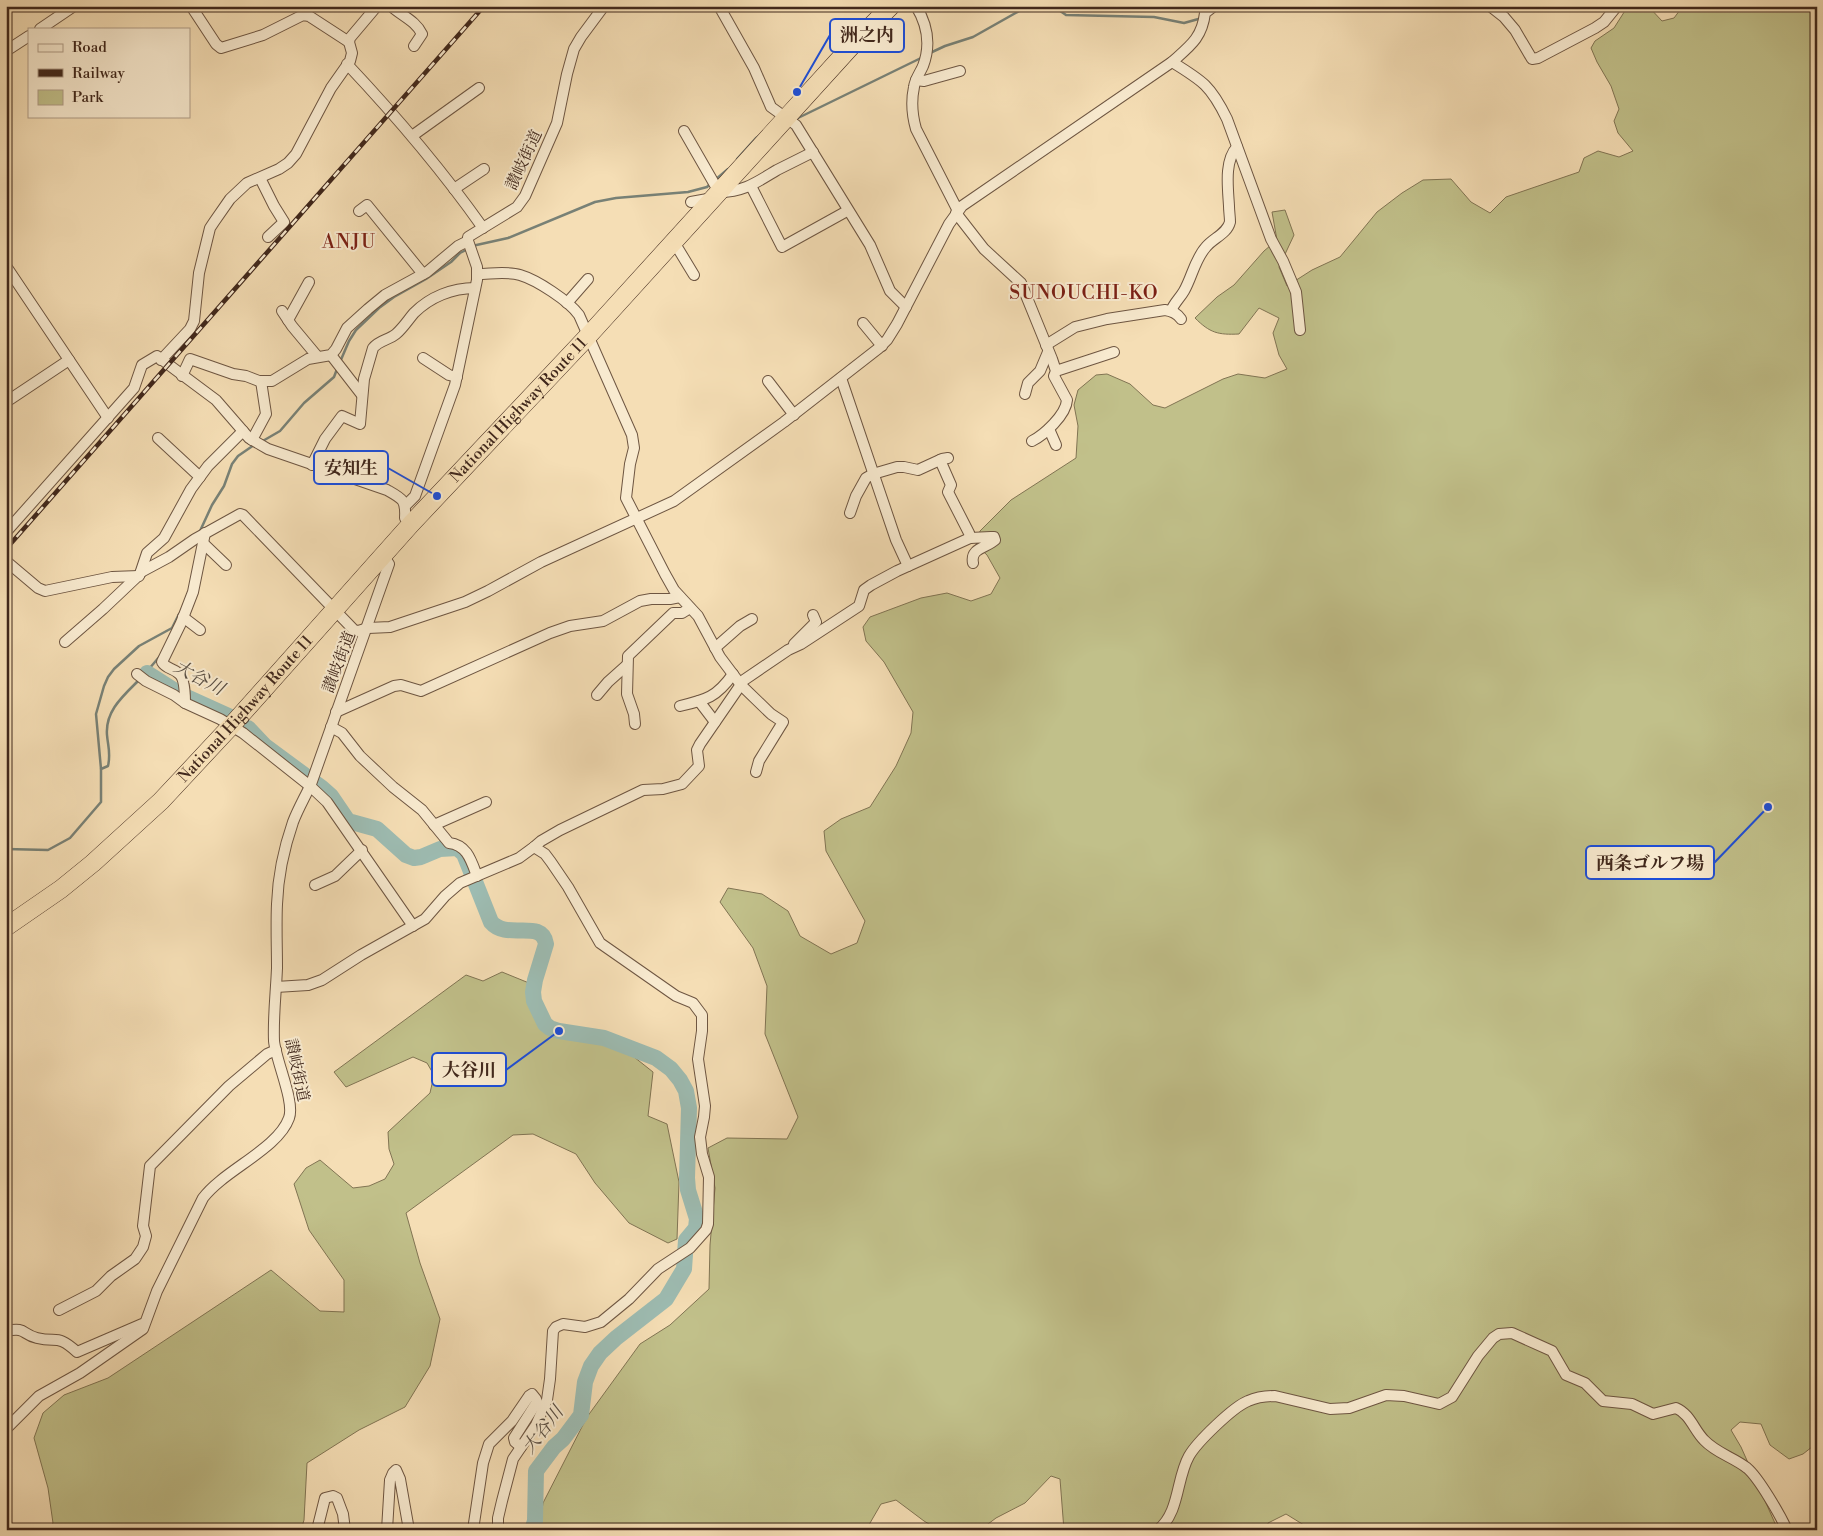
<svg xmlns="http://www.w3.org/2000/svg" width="1823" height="1536" font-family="'Libre Bodoni','Noto Serif JP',serif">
	<rect width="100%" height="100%" fill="#f5deb5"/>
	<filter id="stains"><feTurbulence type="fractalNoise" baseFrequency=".004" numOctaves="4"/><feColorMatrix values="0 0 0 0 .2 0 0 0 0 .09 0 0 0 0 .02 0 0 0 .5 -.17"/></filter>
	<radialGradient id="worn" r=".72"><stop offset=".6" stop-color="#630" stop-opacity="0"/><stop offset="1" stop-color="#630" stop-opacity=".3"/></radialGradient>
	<g fill="#c1c08a" stroke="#817453">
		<path d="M 1628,6 L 1648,6 L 1662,21 L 1674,18 L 1683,6 L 1817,6 L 1817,1443 L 1803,1454 L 1789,1459 L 1770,1445 L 1761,1424 L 1740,1422 L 1731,1430 L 1741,1447 L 1778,1530 L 1312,1530 L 1286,1514 L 1268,1523 L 1267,1530 L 1064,1530 L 1060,1479 L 1051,1476 L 1025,1503 L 996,1518 L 980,1530 L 939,1530 L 924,1521 L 896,1500 L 881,1504 L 866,1530 L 539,1530 L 543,1503 L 587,1417 L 640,1344 L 670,1325 L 709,1289 L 710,1245 L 715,1188 L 708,1148 L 727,1138 L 787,1139 L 798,1117 L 765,1034 L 767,986 L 753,948 L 720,902 L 728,888 L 762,894 L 788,911 L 800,936 L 831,954 L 857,943 L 865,921 L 826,851 L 824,831 L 841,819 L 870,807 L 896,766 L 911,733 L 913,712 L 884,662 L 866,641 L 863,627 L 870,617 L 921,598 L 947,593 L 971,601 L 991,594 L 1000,578 L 987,555 L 976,545 L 980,531 L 1011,500 L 1076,458 L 1078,426 L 1074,405 L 1078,390 L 1096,375 L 1107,374 L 1130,384 L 1153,405 L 1165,408 L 1223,379 L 1238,374 L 1265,378 L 1287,369 L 1279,355 L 1273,333 L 1279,318 L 1259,308 L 1239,334 C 1218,335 1210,333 1195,318 L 1217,297 L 1234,285 L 1264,251 L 1277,240 L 1272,212 L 1285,210 L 1294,235 L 1279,267 L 1287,286 L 1312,270 L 1340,257 L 1377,212 L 1402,193 L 1423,180 L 1451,179 L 1471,202 L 1490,213 L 1506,197 L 1579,172 L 1584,158 L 1598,151 L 1619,157 L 1633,151 L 1618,133 L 1614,121 L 1619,109 L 1611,86 L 1597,62 L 1591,48 L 1595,41 L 1614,28 Z"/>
		<path d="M 502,972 L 529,983 L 530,1003 L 540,1027 L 554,1035 L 606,1043 L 629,1053 L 653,1072 L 648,1116 L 667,1124 L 679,1182 L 677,1239 L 668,1243 L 629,1223 L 595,1183 L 576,1154 L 533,1134 L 513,1135 L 406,1213 L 420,1263 L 440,1319 L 430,1366 L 405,1407 L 359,1430 L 307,1463 L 304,1520 L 301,1530 L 49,1530 L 53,1523 L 48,1488 L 34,1438 L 43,1413 L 64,1395 L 108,1378 L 271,1270 L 320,1311 L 344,1312 L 344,1280 L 309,1230 L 294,1184 L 306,1168 L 320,1160 L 353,1188 L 369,1186 L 385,1179 L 394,1164 L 389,1149 L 388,1132 L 430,1093 L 434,1075 L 427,1063 L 413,1057 L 346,1087 L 334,1072 L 466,975 L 483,981 Z"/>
	</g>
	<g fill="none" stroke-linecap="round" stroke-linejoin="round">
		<g stroke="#788176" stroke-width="2.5">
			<path d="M 1053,6 L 1066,15 L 1154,17 L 1184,23 L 1202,18"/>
			<path d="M 1215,11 L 1223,6"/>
			<path d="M 930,53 L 945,46 L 973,37 L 1028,6"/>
			<path d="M 796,119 L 923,57"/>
			<path d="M 737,159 L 756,138 L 759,136"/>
			<path d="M 715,180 L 728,169"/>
			<path d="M 472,246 L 508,238 L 595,202 L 616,198 L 688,192 L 707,187 L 711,183"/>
			<path d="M 340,362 L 349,341 L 356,330 L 379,308 L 394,297 L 426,279 L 451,262 L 460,253 L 468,249"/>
			<path d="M 261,442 L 280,431 L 304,403 L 334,377 L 337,369"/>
			<path d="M 200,531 L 212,505 L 224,486 L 232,464 L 238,456 L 254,445"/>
			<path d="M 143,676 L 160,656"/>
			<path d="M 101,769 L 96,714 L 104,686 L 108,677 L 114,669 L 139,646 L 172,628 L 179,614"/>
			<path d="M 6,849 L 48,850 L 70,838 L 101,802 L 101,769 L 108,766 C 111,753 108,747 107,735 C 105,711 123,696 139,680"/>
		</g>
		<g stroke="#9dbcb2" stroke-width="16">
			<path d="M 147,673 L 180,694 L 233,718"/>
			<path d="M 248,728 L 265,746 L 322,788 L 331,796 L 348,821 L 377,829 L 406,855 L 414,858 L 421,857 L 440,849 L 457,848 L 464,854 L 491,922 C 507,941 542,918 546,944 L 535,980 L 533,992 L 534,1001 L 545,1024 L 550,1028 L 559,1031 L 604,1038 L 656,1058 L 671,1069 L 680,1080 L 686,1091 L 689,1108 L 687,1178 L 688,1190 L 697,1219 L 696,1228 L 686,1240 L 684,1269 L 666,1299 L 616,1338 L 600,1353 L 591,1366 L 585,1382 L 581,1415 L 563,1439 L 554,1447 L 536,1471 L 535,1521 L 532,1530"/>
		</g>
		<defs>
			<g id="minor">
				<path d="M 191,6 L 216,44 L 221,48 L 263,35 L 303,15 L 309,16 L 349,42"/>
				<path d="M 391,6 C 402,16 416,21 422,34 L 414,46"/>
				<path d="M 719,6 L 754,68 L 771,107 L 796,125 L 870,245 L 890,291 L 906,307"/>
				<path d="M 916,6 C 927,24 931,45 923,66 C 920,73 915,79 914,87 C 911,101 912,115 916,129 L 958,211"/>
				<path d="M 1490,6 L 1504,17 L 1515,30 L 1532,59 L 1538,58 L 1595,28 L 1604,22 L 1617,6"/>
				<path d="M 40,29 L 74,6"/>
				<path d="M 6,51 L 29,36"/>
				<path d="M 1172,62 C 1203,81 1211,86 1227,119 L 1271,239 L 1283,261 L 1296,292 L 1300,330"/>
				<path d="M 347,64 C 396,116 442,170 483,228"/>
				<path d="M 916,80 L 924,81 L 960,71"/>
				<path d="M 684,131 L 719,192 C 744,192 757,182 777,170 C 789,164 801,158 813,152"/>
				<path d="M 412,136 L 479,88"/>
				<path d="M 260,178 L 274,206 L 284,222 L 268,237"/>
				<path d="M 751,186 L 782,247 L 847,211"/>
				<path d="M 454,189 L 484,169"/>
				<path d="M 691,202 L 713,198"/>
				<path d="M 359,211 L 367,205 L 423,274"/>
				<path d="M 956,213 L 984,249 L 1021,283 L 1052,359 L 1056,371 L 1054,376 L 1067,400 C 1066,415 1044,435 1032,441"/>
				<path d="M 674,242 L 694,275"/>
				<path d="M 6,266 L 108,418"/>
				<path d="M 477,274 C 491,274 507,271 520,275 C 537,280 569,301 579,315 L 632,435 L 634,448 L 630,464 L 626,498 L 665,574 L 674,590 L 698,616 L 720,657 L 741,685 L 771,714 L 783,722 L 759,761 L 756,772"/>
				<path d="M 567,303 L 588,279"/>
				<path d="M 282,311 L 292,326 L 317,356"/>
				<path d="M 1171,311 C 1174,303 1180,298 1184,291 C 1192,277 1195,259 1206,247 C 1213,238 1227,234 1230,222 C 1230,217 1229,211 1229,206 C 1228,188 1224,161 1237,147"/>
				<path d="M 288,320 L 309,282"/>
				<path d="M 863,323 L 882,346"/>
				<path d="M 1046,345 L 1075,327 L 1107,319 L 1165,310 C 1172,311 1177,313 1181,319"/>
				<path d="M 331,355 L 362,395"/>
				<path d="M 423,358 L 449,375 L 457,377"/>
				<path d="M 161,360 L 190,329 L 194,321 L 199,273 L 210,228 L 214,222 L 230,199 L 247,183 L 279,169 L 288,163 L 296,154 L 331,88 L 350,61 L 352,53 L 349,42 L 350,38 L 377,6"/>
				<path d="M 1056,371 L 1114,352"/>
				<path d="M 182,376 L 190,359 L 233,374 L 246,376 L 259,381 L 272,381 L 308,359 L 331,355 L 336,349 L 347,328 L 368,309 L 385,295 L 427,272 L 458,246 L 468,241"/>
				<path d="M 841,378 L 896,540 L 908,566"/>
				<path d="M 768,381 L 794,415"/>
				<path d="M 1025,394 L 1028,383 L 1040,371 L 1048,352"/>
				<path d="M 6,402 L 69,360"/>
				<path d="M 1049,429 L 1056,445"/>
				<path d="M 158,438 L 200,477"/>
				<path d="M 252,440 L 266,414 L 261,381"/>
				<path d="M 940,460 L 951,485 L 948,492 L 969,533 L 970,538 L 991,537 L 994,537 L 995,540 C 986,548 970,548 973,563"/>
				<path d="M 312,465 L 325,439 L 342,416 L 360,424 L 364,379 L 373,348 C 379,340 389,340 396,334 C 403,328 408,320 414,313 C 430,297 452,288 475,288"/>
				<path d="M 406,505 L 415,496 L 455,385 L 477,280 L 477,267 L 468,241 L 468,237 L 517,207 L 525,196 L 557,123 L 567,74 L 574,49 L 581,37 L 604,6"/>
				<path d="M 850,513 L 856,496 L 866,478 L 873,474 L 897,467 L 904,467 L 918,470 L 942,459 L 948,458"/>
				<path d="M 6,532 L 134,388 L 142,365 L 157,356 L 216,400 L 249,438 L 268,449 L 387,490 C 403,499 406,500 405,518 L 411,524"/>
				<path d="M 203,543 L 226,565"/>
				<path d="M 6,561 L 38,588 L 45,591 L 112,577 L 139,576"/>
				<path d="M 141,572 L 169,557 L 195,539 L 240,514 L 243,515 L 354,630 L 358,631 L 368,628 L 390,627 L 465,602 L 488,591 L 541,562 L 674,501 L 784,422 L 879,348 L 887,340 L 897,324 L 949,224 L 962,206 L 1172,62 C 1190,46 1202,38 1205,13 L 1214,6"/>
				<path d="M 183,617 L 200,630"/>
				<path d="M 65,642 L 103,609 L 140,574 L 147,553 L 164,538 L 191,489 L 208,466 L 243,431"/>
				<path d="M 794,644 L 816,622 L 813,615"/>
				<path d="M 715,648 L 740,626 L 752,619"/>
				<path d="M 137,674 L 146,681 L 174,695 L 185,703 L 220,719 L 243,733 L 310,786 L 327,802 L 413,926"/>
				<path d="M 597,695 L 608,682 L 627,665"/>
				<path d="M 699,701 L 715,722"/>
				<path d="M 185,703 C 185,696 185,677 178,673 C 173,668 166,669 162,662 L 181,623 L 193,592 L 205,533"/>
				<path d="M 680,706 C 706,700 717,697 733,674"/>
				<path d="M 336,712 L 394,686 L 401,685 L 421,691 L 550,633 L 570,626 L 603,621 L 640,601 L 651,599 L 670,599 L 680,597"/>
				<path d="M 635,724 L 634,714 L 627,694 L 628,656 L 673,613 L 682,613 L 690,608"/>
				<path d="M 331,727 L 342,733 L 360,756 L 393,787 L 422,810 L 449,843 C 467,845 471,860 477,876"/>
				<path d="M 434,825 L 486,802"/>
				<path d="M 315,885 L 335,876 L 362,850"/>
				<path d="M 276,987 L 308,985 L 322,980 L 361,955 L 425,919 L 445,896 L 460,883 L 519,858 L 534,847 L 541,841 L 560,830 L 643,790 L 663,789 L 682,784 L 699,766 L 697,750 L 700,744 L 744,680 L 788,650 L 801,644 L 859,606 L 864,590 L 871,585 L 897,571 L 970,538"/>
				<path d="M 59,1310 L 96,1291 L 111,1276 L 135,1259 L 143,1247 L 146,1236 L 143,1226 L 150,1166 L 229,1086 L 267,1054 L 276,1050"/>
				<path d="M 6,1331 C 27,1327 21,1334 37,1338 C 58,1343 57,1334 77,1352 L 142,1324"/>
				<path d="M 6,1429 L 39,1396 L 80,1373 L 143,1329 L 157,1291 L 203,1198 C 224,1170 278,1149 289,1118 C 295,1102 276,1061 274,1041 C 273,1016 276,993 277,968 C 277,947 276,925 277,904 C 278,876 284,848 293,822 C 298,809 305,797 311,784 L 389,564 L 383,555"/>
				<path d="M 317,1530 L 325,1498 L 333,1496 L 337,1498 L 343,1514 L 345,1530"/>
				<path d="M 387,1530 L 390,1480 L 393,1473 L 396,1470 L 400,1479 L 409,1530"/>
				<path d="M 473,1530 L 483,1463 L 489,1444 L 512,1421 L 529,1396 L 532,1394 L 536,1399 L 537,1402 L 514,1438 L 515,1442 L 521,1447"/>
				<path d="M 498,1530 L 498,1518 L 502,1501 L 513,1459 L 536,1425 L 547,1400 L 550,1379 L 553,1331 L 556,1327 L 563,1324 L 585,1327 L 601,1322 L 629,1299 L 658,1269 L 690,1248 L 706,1230 L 708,1224 L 709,1177 L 702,1154 L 700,1137 L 704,1117 L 705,1106 L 698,1059 L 702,1031 L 702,1015 L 693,1003 L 676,996 L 600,943 L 568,887 L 551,862 L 545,854 L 534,847"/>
				<path d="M 1158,1530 C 1180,1512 1176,1479 1189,1456 C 1197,1442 1233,1407 1248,1401 C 1257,1397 1266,1396 1275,1396 L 1330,1409 L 1349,1408 L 1386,1395 L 1404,1396 L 1439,1404 L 1452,1397 L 1478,1356 L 1493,1338 L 1499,1334 L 1512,1333 L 1552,1351 L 1566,1375 L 1585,1383 L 1603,1401 L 1632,1404 L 1653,1414 L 1676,1408 C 1690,1414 1694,1430 1704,1440 C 1716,1453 1733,1457 1747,1468 C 1759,1478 1780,1515 1787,1530"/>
			</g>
			<g id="trunk">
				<path id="s1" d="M 6,927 L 61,889 L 93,863 L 161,801 L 231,726 L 411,524 L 589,335 L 856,41 L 891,6"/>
			</g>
		</defs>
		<use href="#minor" stroke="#6e5642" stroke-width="12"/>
		<use href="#trunk" stroke="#41281c" stroke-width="19"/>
		<use href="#minor" stroke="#f8eacf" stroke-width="10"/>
		<use href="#trunk" stroke="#f5deb5" stroke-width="18"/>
		<defs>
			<path id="rail" d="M 6,549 L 484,6"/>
		</defs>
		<use href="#rail" stroke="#41281c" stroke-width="4.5"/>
		<use href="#rail" stroke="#f8eacf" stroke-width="2.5" stroke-dasharray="8" stroke-linecap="butt"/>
	</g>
	<g text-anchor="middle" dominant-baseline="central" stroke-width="4" stroke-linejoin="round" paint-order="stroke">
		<g font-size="16" fill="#41281c" stroke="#f8eacf">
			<text transform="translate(524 160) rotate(-65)">讃岐街道</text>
			<text stroke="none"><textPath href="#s1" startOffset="730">National Highway Route 11</textPath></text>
			<text transform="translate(339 662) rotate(-69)">讃岐街道</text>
			<text stroke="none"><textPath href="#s1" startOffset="325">National Highway Route 11</textPath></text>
			<text transform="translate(297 1070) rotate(78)">讃岐街道</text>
		</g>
		<g font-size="18" font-style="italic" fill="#584d42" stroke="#f8eacf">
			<text transform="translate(199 678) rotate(28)">大谷川</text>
			<text transform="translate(543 1430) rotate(-52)">大谷川</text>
		</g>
		<g font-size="19" letter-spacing="1" fill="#7a1f14" stroke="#f8eacf">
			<text x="349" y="242">ANJU</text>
			<text x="1084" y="293">SUNOUCHI-KO</text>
		</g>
	</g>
	<path fill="none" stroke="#1d4ed8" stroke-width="2" d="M797 92L830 35M437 496L388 468M1768 807L1714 863M559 1031L506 1070"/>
	<g fill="#1d4ed8" stroke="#f8eacf" stroke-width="2">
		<circle cx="797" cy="92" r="5"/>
		<circle cx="437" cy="496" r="5"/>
		<circle cx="1768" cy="807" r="5"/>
		<circle cx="559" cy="1031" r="5"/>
	</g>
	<g fill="#f8eacf" stroke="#1d4ed8" stroke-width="2">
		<rect x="830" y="19" width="74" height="33" rx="5"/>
		<rect x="314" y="451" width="74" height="33" rx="5"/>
		<rect x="1586" y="846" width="128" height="33" rx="5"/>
		<rect x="432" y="1053" width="74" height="33" rx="5"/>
	</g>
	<g font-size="18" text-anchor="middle" font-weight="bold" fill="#41281c">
		<text x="867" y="41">洲之内</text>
		<text x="351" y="474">安知生</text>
		<text x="1650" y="869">西条ゴルフ場</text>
		<text x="469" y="1076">大谷川</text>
	</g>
	<rect width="1823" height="1536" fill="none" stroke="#f5deb5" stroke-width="25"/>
	<rect x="8" y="8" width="1808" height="1521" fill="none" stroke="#41281c" stroke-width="2.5"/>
	<rect x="12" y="12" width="1798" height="1511" fill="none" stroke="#41281c"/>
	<rect x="28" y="28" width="162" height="90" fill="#f8eacf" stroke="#af9c87"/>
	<rect x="38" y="44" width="25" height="8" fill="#f8eacf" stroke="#af9c87"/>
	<text x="72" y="52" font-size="15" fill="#41281c">Road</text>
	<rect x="38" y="69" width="25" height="8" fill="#41281c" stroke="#af9c87"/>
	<text x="72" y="78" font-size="15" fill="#41281c">Railway</text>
	<rect x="38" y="90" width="25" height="15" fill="#c1c08a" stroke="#af9c87"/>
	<text x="72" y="102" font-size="15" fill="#41281c">Park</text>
	<rect width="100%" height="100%" filter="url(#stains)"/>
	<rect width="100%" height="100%" fill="url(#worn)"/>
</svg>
